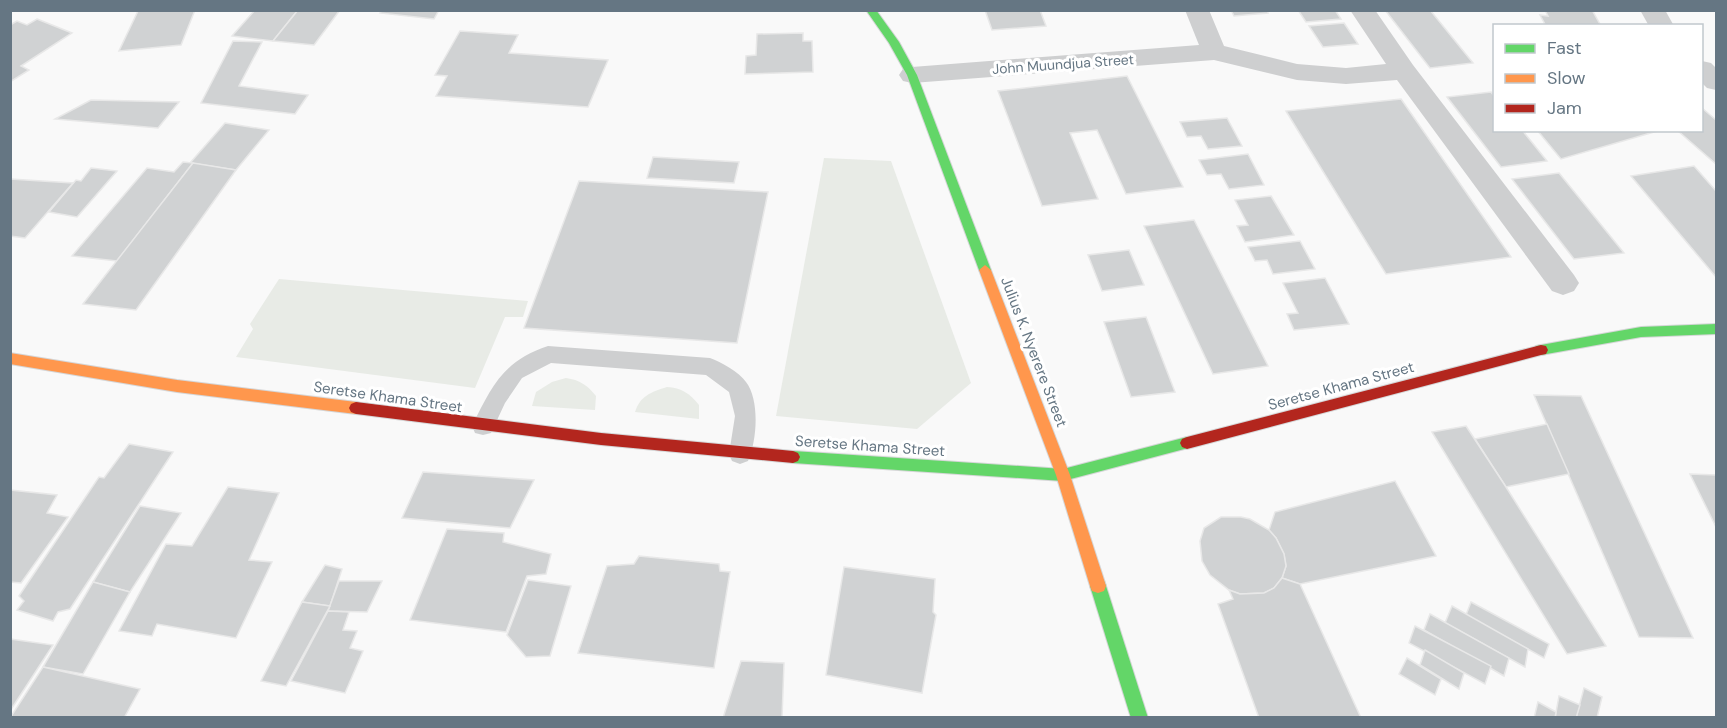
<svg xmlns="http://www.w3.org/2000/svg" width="1727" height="728" font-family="'DM Sans',sans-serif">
	<rect width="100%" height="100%" fill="#f9f9f9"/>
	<g fill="#e8ebe6">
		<path d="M 824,158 L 891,161 L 971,383 L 917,429 L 776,416 Z"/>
		<path d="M 279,279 L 528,301 L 523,317 L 505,317 L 475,388 L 236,357 L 253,329 L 250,324 Z"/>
		<path d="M 566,378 C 580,380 587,385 596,396 L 595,410 L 532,406 L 536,392 L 552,382 Z"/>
		<path d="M 667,387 C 682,388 689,393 699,405 L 699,419 L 635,412 C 640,396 651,392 667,387 Z"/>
	</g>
	<g fill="#d0d2d3" stroke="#e8e8e8" stroke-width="1.5">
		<path d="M 195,10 L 181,45 L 119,51 L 138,11 Z"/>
		<path d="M 255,10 L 298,10 L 273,41 L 232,36 Z"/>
		<path d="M 298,10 L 340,10 L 314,45 L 273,41 Z"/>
		<path d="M 382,10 L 439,10 L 434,19 L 380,13 Z"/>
		<path d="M 985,10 L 1040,10 L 1046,26 L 992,30 Z"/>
		<path d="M 1231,10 L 1267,10 L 1268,13 L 1234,16 Z"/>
		<path d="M 1298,10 L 1335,10 L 1341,19 L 1306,22 Z"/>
		<path d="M 1385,10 L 1430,10 L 1473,63 L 1430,68 Z"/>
		<path d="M 1545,10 L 1592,10 L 1601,26 L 1546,26 L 1540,15 L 1548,16 Z"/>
		<path d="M 37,19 L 72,33 L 21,66 L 29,70 L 10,82 L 10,25 L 17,21 L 27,25 Z"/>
		<path d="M 1344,23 L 1358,44 L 1323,47 L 1309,26 Z"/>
		<path d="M 460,31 L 518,35 L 509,53 L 608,60 L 588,107 L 436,96 L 447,76 L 435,75 Z"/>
		<path d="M 803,33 L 803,41 L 812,41 L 813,72 L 745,74 L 746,56 L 756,55 L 757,34 Z"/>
		<path d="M 233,41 L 262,42 L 239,86 L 308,95 L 295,114 L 201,103 Z"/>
		<path d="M 1127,76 L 1183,187 L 1126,194 L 1097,130 L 1070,133 L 1098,199 L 1042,206 L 998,91 Z"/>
		<path d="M 1491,92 L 1494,96 L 1494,130 L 1522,130 L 1547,161 L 1501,167 L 1447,97 Z"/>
		<path d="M 1401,99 L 1511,257 L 1386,274 L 1286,111 Z"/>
		<path d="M 91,100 L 179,102 L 158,128 L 55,119 Z"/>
		<path d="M 1702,108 L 1716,120 L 1716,164 L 1677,130 L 1702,130 Z"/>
		<path d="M 1227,118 L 1242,146 L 1208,149 L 1201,136 L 1187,137 L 1180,122 Z"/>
		<path d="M 225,123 L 269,130 L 236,170 L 190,163 Z"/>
		<path d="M 1537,130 L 1661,130 L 1561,159 Z"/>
		<path d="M 1248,154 L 1264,185 L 1229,189 L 1221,174 L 1207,175 L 1199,160 Z"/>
		<path d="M 653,157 L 739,162 L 734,183 L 647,178 Z"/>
		<path d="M 183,162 L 193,163 L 117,261 L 72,256 L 147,168 L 174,172 Z"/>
		<path d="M 193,163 L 236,170 L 136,310 L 83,304 Z"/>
		<path d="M 1694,166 L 1716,191 L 1716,277 L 1631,176 Z"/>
		<path d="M 91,168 L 117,171 L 77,217 L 49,212 L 76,180 L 81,181 Z"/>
		<path d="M 1559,173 L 1624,253 L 1574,259 L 1512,179 Z"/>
		<path d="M 10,179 L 73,183 L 25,238 L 10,236 Z"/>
		<path d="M 579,181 L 768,192 L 737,343 L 524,328 Z"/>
		<path d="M 1271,196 L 1294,235 L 1245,242 L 1237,226 L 1248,225 L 1235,200 Z"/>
		<path d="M 1194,220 L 1268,366 L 1213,374 L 1144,226 Z"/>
		<path d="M 1300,241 L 1315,269 L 1273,274 L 1267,260 L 1255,261 L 1248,247 Z"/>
		<path d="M 1129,250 L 1144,285 L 1102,291 L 1088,255 Z"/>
		<path d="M 1325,278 L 1349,324 L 1294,330 L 1287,314 L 1298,313 L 1283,283 Z"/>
		<path d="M 1146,317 L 1175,392 L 1131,397 L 1104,322 Z"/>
		<path d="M 1534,395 L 1581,396 L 1693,638 L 1639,637 Z"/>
		<path d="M 1547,424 L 1569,474 L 1506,487 L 1475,439 Z"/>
		<path d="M 1466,426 L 1506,487 L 1606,646 L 1567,654 L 1432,432 Z"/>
		<path d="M 129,444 L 173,452 L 70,609 L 58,612 L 53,621 L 17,610 L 24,601 L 19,596 L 99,477 L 104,478 Z"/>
		<path d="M 423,472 L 534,480 L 510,528 L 402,518 Z"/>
		<path d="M 1690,474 L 1716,475 L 1716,527 Z"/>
		<path d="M 1395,481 L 1436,556 L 1300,584 L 1282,578 L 1286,566 L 1284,554 L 1276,538 L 1269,530 L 1275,512 Z"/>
		<path d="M 228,487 L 279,493 L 249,560 L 272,562 L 236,638 L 157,624 L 152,636 L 119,631 L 166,544 L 192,546 Z"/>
		<path d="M 10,490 L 57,495 L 47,513 L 68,517 L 21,583 L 10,582 Z"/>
		<path d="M 140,506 L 181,513 L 130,592 L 93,582 Z"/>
		<path d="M 1221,517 L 1241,517 L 1250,519 L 1269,530 L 1276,538 L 1284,554 L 1286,566 L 1282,578 L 1274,588 L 1264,593 L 1240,594 L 1229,590 L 1210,575 L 1202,561 L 1200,541 L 1204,528 Z"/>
		<path d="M 447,529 L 504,533 L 503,542 L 551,554 L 546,574 L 527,576 L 506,632 L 410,620 Z"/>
		<path d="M 639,556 L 719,564 L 720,571 L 730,572 L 714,668 L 578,653 L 607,566 L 634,564 Z"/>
		<path d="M 325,565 L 342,569 L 330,606 L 302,602 Z"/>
		<path d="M 844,567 L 935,579 L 933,612 L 936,615 L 922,693 L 826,675 Z"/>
		<path d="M 1282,578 L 1300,584 L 1361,718 L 1259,718 L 1218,604 L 1233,599 L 1229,590 L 1240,594 L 1264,593 L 1274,588 Z"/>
		<path d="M 528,580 L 571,586 L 550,656 L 526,657 L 507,635 Z"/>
		<path d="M 339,581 L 382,581 L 367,612 L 328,611 Z"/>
		<path d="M 93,582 L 130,592 L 83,674 L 43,667 Z"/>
		<path d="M 302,602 L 330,606 L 286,686 L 261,681 Z"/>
		<path d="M 1471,602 L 1549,644 L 1544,658 L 1466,615 Z"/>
		<path d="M 1452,606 L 1528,649 L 1525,667 L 1445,623 Z"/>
		<path d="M 328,611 L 349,612 L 343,630 L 357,631 L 350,648 L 363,651 L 345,693 L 291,681 Z"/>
		<path d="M 1430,614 L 1509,658 L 1504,676 L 1424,630 Z"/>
		<path d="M 1415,626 L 1491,666 L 1485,684 L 1409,643 Z"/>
		<path d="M 10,639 L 53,645 L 10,711 Z"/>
		<path d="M 1425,650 L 1464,673 L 1459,689 L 1420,665 Z"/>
		<path d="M 1407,658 L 1441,679 L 1435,695 L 1399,674 Z"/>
		<path d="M 741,661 L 784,663 L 782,718 L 723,718 Z"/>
		<path d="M 43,667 L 140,689 L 124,718 L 10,718 Z"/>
		<path d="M 1584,688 L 1602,697 L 1597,718 L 1576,718 Z"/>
		<path d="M 1559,696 L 1580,705 L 1576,718 L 1555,718 Z"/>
		<path d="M 1538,702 L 1556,712 L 1555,718 L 1534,718 Z"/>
	</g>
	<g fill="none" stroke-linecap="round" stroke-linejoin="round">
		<defs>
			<g id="fast">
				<path d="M 866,10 L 876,10 L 899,42 L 917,75 L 991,270 L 989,273 L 981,273 L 979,270 L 907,75 L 889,43 Z"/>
				<path d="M 1716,324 L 1716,334 L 1641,337 L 1541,355 L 1536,354 L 1534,350 L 1536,346 L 1541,345 L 1641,327 Z"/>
				<path d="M 1187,437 L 1192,439 L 1194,443 L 1192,447 L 1063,481 L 793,463 L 788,461 L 786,457 L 788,453 L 793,451 L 1063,469 Z"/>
				<path d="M 1098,579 L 1104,581 L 1106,586 L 1148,718 L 1131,718 L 1090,586 L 1092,581 Z"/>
			</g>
			<g id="slow">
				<path d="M 985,265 L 991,270 L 1070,475 L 1106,586 L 1104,591 L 1098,593 L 1092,591 L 1090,586 L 1056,475 L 979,270 Z"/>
				<path d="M 10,353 L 177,380 L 356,402 L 361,404 L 363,408 L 361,412 L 356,414 L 177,392 L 10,364 Z"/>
			</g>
			<g id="jam">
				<path d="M 1541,345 L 1546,346 L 1548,350 L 1546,354 L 1541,355 L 1187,449 L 1182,447 L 1180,443 L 1182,439 L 1187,437 Z"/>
				<path d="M 356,402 L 601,433 L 793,451 L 798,453 L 800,457 L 798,461 L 793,463 L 601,445 L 356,414 L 351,412 L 349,408 L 351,404 Z"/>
			</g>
		</defs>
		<use href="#fast" stroke="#d5d6d7" stroke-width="2"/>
		<use href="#slow" stroke="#d5d6d7" stroke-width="2"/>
		<use href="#jam" stroke="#d5d6d7" stroke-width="2"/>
		<path fill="#cecfd0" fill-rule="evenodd" d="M 548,346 L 710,358 C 721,362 739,372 746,382 C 760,400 757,441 748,461 L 740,464 L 732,461 L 729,454 L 735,416 L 729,392 L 706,375 L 551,363 L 522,378 L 505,403 L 491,433 L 483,435 L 475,433 L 472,426 C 492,386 503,361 548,346 Z"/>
		<g fill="#cecfd0" fill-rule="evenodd">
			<path d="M 1185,10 L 1209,10 L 1224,46 L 1297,64 L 1346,68 L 1386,64 L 1350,10 L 1375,10 L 1413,65 L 1574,275 L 1579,283 L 1574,291 L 1563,295 L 1552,291 L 1397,80 L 1346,84 L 1297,80 L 1214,60 L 912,83 L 903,81 L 899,75 L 903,69 L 912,67 L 1199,45 Z"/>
			<path d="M 1640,10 L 1665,10 L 1674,26 L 1649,26 Z"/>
			<path d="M 1702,61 L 1711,63 L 1716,68 L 1716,90 L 1707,88 L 1702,83 Z"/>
		</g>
		<use href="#fast" fill="#63d668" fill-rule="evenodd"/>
		<use href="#slow" fill="#ff974d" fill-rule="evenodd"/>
		<use href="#jam" fill="#b3261e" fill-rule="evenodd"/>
	</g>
	<g text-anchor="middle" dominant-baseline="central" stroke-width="6" stroke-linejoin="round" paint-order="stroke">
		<g font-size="14" fill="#657683" stroke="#fff">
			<text transform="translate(1063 64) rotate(-4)">John Muundjua Street</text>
		</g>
		<g font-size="15" fill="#657683" stroke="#fff">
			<text transform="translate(1034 352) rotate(69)">Julius K. Nyerere Street</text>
			<text transform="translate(1341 386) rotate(-15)">Seretse Khama Street</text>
			<text transform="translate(388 397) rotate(8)">Seretse Khama Street</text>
			<text transform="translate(870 446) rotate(4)">Seretse Khama Street</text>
		</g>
	</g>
	<rect width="1727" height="728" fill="none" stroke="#657683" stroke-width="24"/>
	<rect x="1493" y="24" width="210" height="108" fill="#ffffff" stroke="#c1c8cd" stroke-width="1.5"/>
	<rect x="1505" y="44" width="30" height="9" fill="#63d668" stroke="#c1c8cd" stroke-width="1.5"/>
	<text x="1547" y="54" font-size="18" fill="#657683">Fast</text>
	<rect x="1505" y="74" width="30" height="9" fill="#ff974d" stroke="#c1c8cd" stroke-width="1.5"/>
	<text x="1547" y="84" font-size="18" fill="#657683">Slow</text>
	<rect x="1505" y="104" width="30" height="9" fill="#b3261e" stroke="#c1c8cd" stroke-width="1.5"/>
	<text x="1547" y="114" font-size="18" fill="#657683">Jam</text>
</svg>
